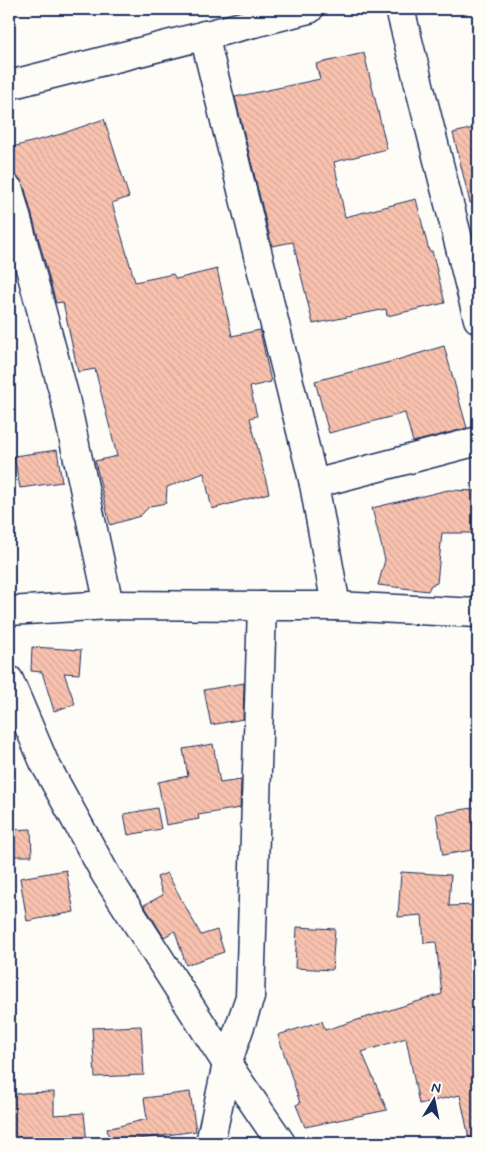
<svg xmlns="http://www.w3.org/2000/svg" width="487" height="1152" font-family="Mynerve,sans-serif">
	<defs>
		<pattern id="building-back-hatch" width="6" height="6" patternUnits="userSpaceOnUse" patternTransform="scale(1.25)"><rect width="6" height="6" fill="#f9c2ae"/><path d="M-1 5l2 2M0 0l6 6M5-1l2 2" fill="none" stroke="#d5a798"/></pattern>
	</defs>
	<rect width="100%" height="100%" fill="#fdfcf7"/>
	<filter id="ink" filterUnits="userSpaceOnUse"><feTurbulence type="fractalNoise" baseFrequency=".02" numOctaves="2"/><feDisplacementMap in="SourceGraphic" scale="10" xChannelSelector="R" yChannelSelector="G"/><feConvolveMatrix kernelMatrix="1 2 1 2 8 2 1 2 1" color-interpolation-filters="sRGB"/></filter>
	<g filter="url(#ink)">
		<g fill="url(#building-back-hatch)" stroke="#1b2f5e">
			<path d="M 364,53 L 387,149 L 334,162 L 345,217 L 416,199 L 429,251 L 432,251 L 445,303 L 387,316 L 386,309 L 313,324 L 293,242 L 272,246 L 235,97 L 320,79 L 316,64 Z"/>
			<path d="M 104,119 L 129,197 L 112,203 L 135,282 L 173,274 L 176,279 L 217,269 L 232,336 L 260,330 L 271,382 L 250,387 L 257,416 L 250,418 L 269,493 L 212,509 L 204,473 L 167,487 L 166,503 L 150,506 L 140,516 L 110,525 L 95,461 L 117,456 L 95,369 L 78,372 L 63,302 L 56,303 L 24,186 L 20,179 L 15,176 L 9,153 L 9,148 L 61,134 Z"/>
			<path d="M 478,127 L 478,202 L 470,203 L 453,133 Z"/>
			<path d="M 444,346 L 467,428 L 413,442 L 405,413 L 329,433 L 315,381 L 390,362 Z"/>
			<path d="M 57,450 L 62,482 L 20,488 L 14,456 Z"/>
			<path d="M 448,490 L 478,491 L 478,533 L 442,533 L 437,583 L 431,585 L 428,591 L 378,585 L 385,560 L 372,508 Z"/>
			<path d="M 32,647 L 81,650 L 79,674 L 64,673 L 75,704 L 54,711 L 42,672 L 31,671 Z"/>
			<path d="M 244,683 L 243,719 L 211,725 L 204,690 Z"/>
			<path d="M 213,744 L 220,783 L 241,780 L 240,808 L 198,815 L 199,819 L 166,825 L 158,782 L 188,776 L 183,749 Z"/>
			<path d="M 478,807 L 478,849 L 443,855 L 436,814 Z"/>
			<path d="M 157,808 L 161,829 L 128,835 L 124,814 Z"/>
			<path d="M 31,829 L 32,856 L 9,856 L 9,830 Z"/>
			<path d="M 66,870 L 74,912 L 27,921 L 20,878 Z"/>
			<path d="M 401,872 L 451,875 L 449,906 L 475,905 L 478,947 L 478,1137 L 469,1138 L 460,1095 L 419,1104 L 406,1038 L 362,1052 L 387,1110 L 305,1127 L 296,1105 L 300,1103 L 278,1035 L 322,1021 L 325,1030 L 442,994 L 436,942 L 424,943 L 422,915 L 398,917 Z"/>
			<path d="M 167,873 L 201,935 L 217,930 L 224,952 L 186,965 L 175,931 L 164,937 L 144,905 L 163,895 L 157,877 Z"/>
			<path d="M 297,927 L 335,929 L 332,970 L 295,968 Z"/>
			<path d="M 141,1026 L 144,1075 L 95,1077 L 92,1028 Z"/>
			<path d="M 54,1092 L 54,1115 L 84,1113 L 87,1143 L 9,1143 L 9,1095 L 24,1093 Z"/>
			<path d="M 190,1092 L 196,1131 L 110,1143 L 107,1129 L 147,1119 L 144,1098 Z"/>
		</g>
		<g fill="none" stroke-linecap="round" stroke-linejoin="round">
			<defs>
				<g id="minor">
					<path d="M 400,9 L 478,319"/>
					<path d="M 204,35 L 314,484 L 336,606"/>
					<path d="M 9,190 L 65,398 L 109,605"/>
					<path d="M 314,484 L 478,441"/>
					<path d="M 9,611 L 109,605 L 262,606 L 336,606 L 478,613"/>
					<path d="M 9,680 L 44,762 L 106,875 L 227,1064 L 281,1143"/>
					<path d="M 210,1143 L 227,1064 L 250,997 L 262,606"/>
				</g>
				<path id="secondary" d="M 9,85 L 309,9"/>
			</defs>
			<use href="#minor" stroke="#1b2f5e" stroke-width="31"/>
			<use href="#secondary" stroke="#1b2f5e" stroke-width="31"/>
			<use href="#minor" stroke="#fdfcf7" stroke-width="28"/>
			<use href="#secondary" stroke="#fdfcf7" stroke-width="28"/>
		</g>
	</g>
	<rect width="487" height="1152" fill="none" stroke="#fdfcf7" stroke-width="30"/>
	<rect x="15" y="15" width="457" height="1122" fill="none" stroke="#1b2f5e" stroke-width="2" filter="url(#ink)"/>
	<g transform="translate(434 1100) rotate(10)" stroke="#fdfcf7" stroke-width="4" paint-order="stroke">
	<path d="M0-4L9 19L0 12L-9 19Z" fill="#1b2f5e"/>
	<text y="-8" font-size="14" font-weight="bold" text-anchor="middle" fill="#1b2f5e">N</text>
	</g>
</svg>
